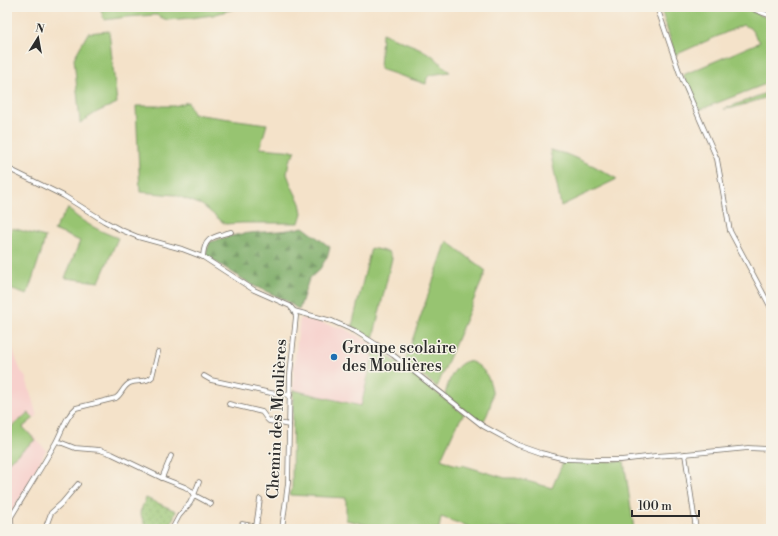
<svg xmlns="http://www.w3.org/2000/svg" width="778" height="536" font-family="'Libre Bodoni',serif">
	<defs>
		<pattern id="forest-firs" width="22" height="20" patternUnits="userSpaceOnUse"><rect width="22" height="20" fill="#79aa63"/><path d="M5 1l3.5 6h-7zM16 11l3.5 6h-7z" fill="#638b52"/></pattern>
		<pattern id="park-dots" width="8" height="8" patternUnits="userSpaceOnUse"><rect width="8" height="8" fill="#97c471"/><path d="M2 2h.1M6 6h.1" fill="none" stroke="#7b9f5d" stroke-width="1.8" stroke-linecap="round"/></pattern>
	</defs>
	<rect width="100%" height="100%" fill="#f7f3e8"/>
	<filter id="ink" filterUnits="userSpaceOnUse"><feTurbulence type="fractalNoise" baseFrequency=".025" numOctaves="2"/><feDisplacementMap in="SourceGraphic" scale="8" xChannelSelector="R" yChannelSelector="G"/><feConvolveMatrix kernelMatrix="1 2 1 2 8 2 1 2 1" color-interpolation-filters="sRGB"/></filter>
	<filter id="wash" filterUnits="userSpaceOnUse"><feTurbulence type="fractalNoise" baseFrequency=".012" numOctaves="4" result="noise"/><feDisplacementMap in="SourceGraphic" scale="16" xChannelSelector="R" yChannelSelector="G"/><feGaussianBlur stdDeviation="0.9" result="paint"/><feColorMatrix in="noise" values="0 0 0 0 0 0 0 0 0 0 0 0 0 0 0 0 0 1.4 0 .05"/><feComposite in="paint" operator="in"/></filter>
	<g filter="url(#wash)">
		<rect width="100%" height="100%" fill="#f4e2c9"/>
		<g fill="#f7d0cc">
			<path d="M 300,318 L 343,328 L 362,338 L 375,347 L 361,406 L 293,390 L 294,367 Z"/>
			<path d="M 7,328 L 11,331 L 12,345 L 16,359 L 21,371 L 26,378 L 37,416 L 24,427 L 46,450 L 28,485 L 9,516 L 7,514 Z"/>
		</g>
		<g fill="#97c471" stroke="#61784e">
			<path d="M 100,7 L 236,7 L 237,8 L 213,15 L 191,18 L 167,20 L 156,15 L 127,17 L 104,20 Z"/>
			<path d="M 664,7 L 746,7 L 754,12 L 771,20 L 771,46 L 767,48 L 771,54 L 771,82 L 699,110 L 683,75 L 760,42 L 750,28 L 743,25 L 675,55 L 662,12 Z"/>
			<path d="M 109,31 L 117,103 L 97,112 L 80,123 L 74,58 L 88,33 Z"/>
			<path d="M 382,33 L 419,48 L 433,56 L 450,72 L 430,75 L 427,78 L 426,84 L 380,69 Z"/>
			<path d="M 771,91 L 771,96 L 733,108 L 724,109 Z"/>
			<path d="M 188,102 L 193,114 L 267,124 L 260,148 L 296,151 L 289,161 L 287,174 L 292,187 L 300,203 L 302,213 L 299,223 L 242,223 L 225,224 L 202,205 L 175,195 L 140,192 L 136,106 L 174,106 Z"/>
			<path d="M 550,150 L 566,154 L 594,166 L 617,179 L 561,206 Z"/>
			<path d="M 68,208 C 78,221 102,232 118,238 L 99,282 L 65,278 L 80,241 L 54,230 Z"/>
			<path d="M 12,228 L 45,237 L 42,250 L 27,295 L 7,288 L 7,238 L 8,238 Z"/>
			<path d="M 447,241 L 486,271 L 437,387 L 405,361 Z"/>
			<path d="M 371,248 L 389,252 L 392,258 L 373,339 L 352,326 Z"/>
			<path d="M 375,347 L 406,369 L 464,414 L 456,426 L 441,459 L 450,463 L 461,466 L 462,465 L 505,478 L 516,478 L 552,488 L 564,460 L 602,462 L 624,461 L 634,529 L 476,529 L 441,517 L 439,529 L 385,529 L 346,520 L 346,498 L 290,495 L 292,489 L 293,390 L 361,406 Z"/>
			<path d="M 468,361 C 482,364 490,377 492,391 C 493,400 488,416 482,423 L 445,395 C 448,382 454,364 468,361 Z"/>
			<path d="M 29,413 L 34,418 L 23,427 L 35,440 L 7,463 L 7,430 Z"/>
		</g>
		<path fill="url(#forest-firs)" stroke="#526a47" d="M 303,227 L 330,247 L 328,255 L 320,269 L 309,279 L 299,310 L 285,300 L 252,285 L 205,255 L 210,242 C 223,238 236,234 250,233 C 268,231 286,232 303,227 Z"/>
		<path fill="url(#park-dots)" stroke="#61784e" d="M 146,498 L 176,511 L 169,529 L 146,529 L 140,512 Z"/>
	</g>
	<g filter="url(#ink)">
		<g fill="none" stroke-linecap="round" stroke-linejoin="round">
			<defs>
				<g id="minor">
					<path d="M 657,7 L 680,74 L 717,159 L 730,231 L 771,308"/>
					<path d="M 752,7 L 755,10 L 771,16"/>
					<path d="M 7,168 L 64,196 L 104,221 L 119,229 L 138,237 L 182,249 L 203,257 L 254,290 L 290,306 L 294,311 L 296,316 L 290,375 L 288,483 L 282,529"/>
					<path d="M 203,257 C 204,236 214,237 231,232"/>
					<path d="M 294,311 L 332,321 L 355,331 L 393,355 L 483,426 L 518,445 L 541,453 L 565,459 L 597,460 L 621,460 L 655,456 L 685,454 L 748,448 L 771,449"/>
					<path d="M 204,376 L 211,380 L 271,393 L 290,395"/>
					<path d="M 229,404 L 262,412 L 267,419 L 269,421 L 289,425"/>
					<path d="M 57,441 L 75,448 L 100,450 L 112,454 L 162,478 L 185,487 L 190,490 L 194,495 L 211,504"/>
					<path d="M 685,454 L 696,529"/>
					<path d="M 162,478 L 171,456"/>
					<path d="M 242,524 L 269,529"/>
					<path d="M 256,527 L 260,499"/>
					<path d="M 13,529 L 11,523 L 11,517 C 26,492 42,467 56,442 C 62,431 66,416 76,408 L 116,398 C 122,394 123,386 130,383 C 137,380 146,383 152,377 L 158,352"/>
					<path d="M 45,529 L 51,513 L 62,503 L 78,484"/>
					<path d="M 172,529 L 179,516 L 190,503 L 194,495 L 199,482"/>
				</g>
			</defs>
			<use href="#minor" stroke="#716b62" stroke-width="5.5"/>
			<use href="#minor" stroke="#fff" stroke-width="4"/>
		</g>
	</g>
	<circle fill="#1f6fb2" stroke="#f7f3e8" stroke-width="1.5" cx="334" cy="357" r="4"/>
	<g text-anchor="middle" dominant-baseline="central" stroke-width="3" stroke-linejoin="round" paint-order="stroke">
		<g font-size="16" fill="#2b2b2b" stroke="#f7f3e8" text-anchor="start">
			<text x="342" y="348">Groupe scolaire<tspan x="342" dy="18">des Moulières</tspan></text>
		</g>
		<g font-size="16" fill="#2b2b2b" stroke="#f7f3e8">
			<text transform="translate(277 419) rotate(-87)">Chemin des Moulières</text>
		</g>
	</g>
	<rect width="778" height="536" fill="none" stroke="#f7f3e8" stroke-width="24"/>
	<g transform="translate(38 38) rotate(11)" stroke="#f7f3e8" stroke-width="3" paint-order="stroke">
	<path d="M0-3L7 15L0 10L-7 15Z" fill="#2b2b2b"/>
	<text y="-6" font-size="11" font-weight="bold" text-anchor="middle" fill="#2b2b2b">N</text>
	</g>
	<path d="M632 510v6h67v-6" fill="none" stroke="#2b2b2b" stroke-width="2"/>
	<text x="638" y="510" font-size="12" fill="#2b2b2b" stroke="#f7f3e8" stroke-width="3" paint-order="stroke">100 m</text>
</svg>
